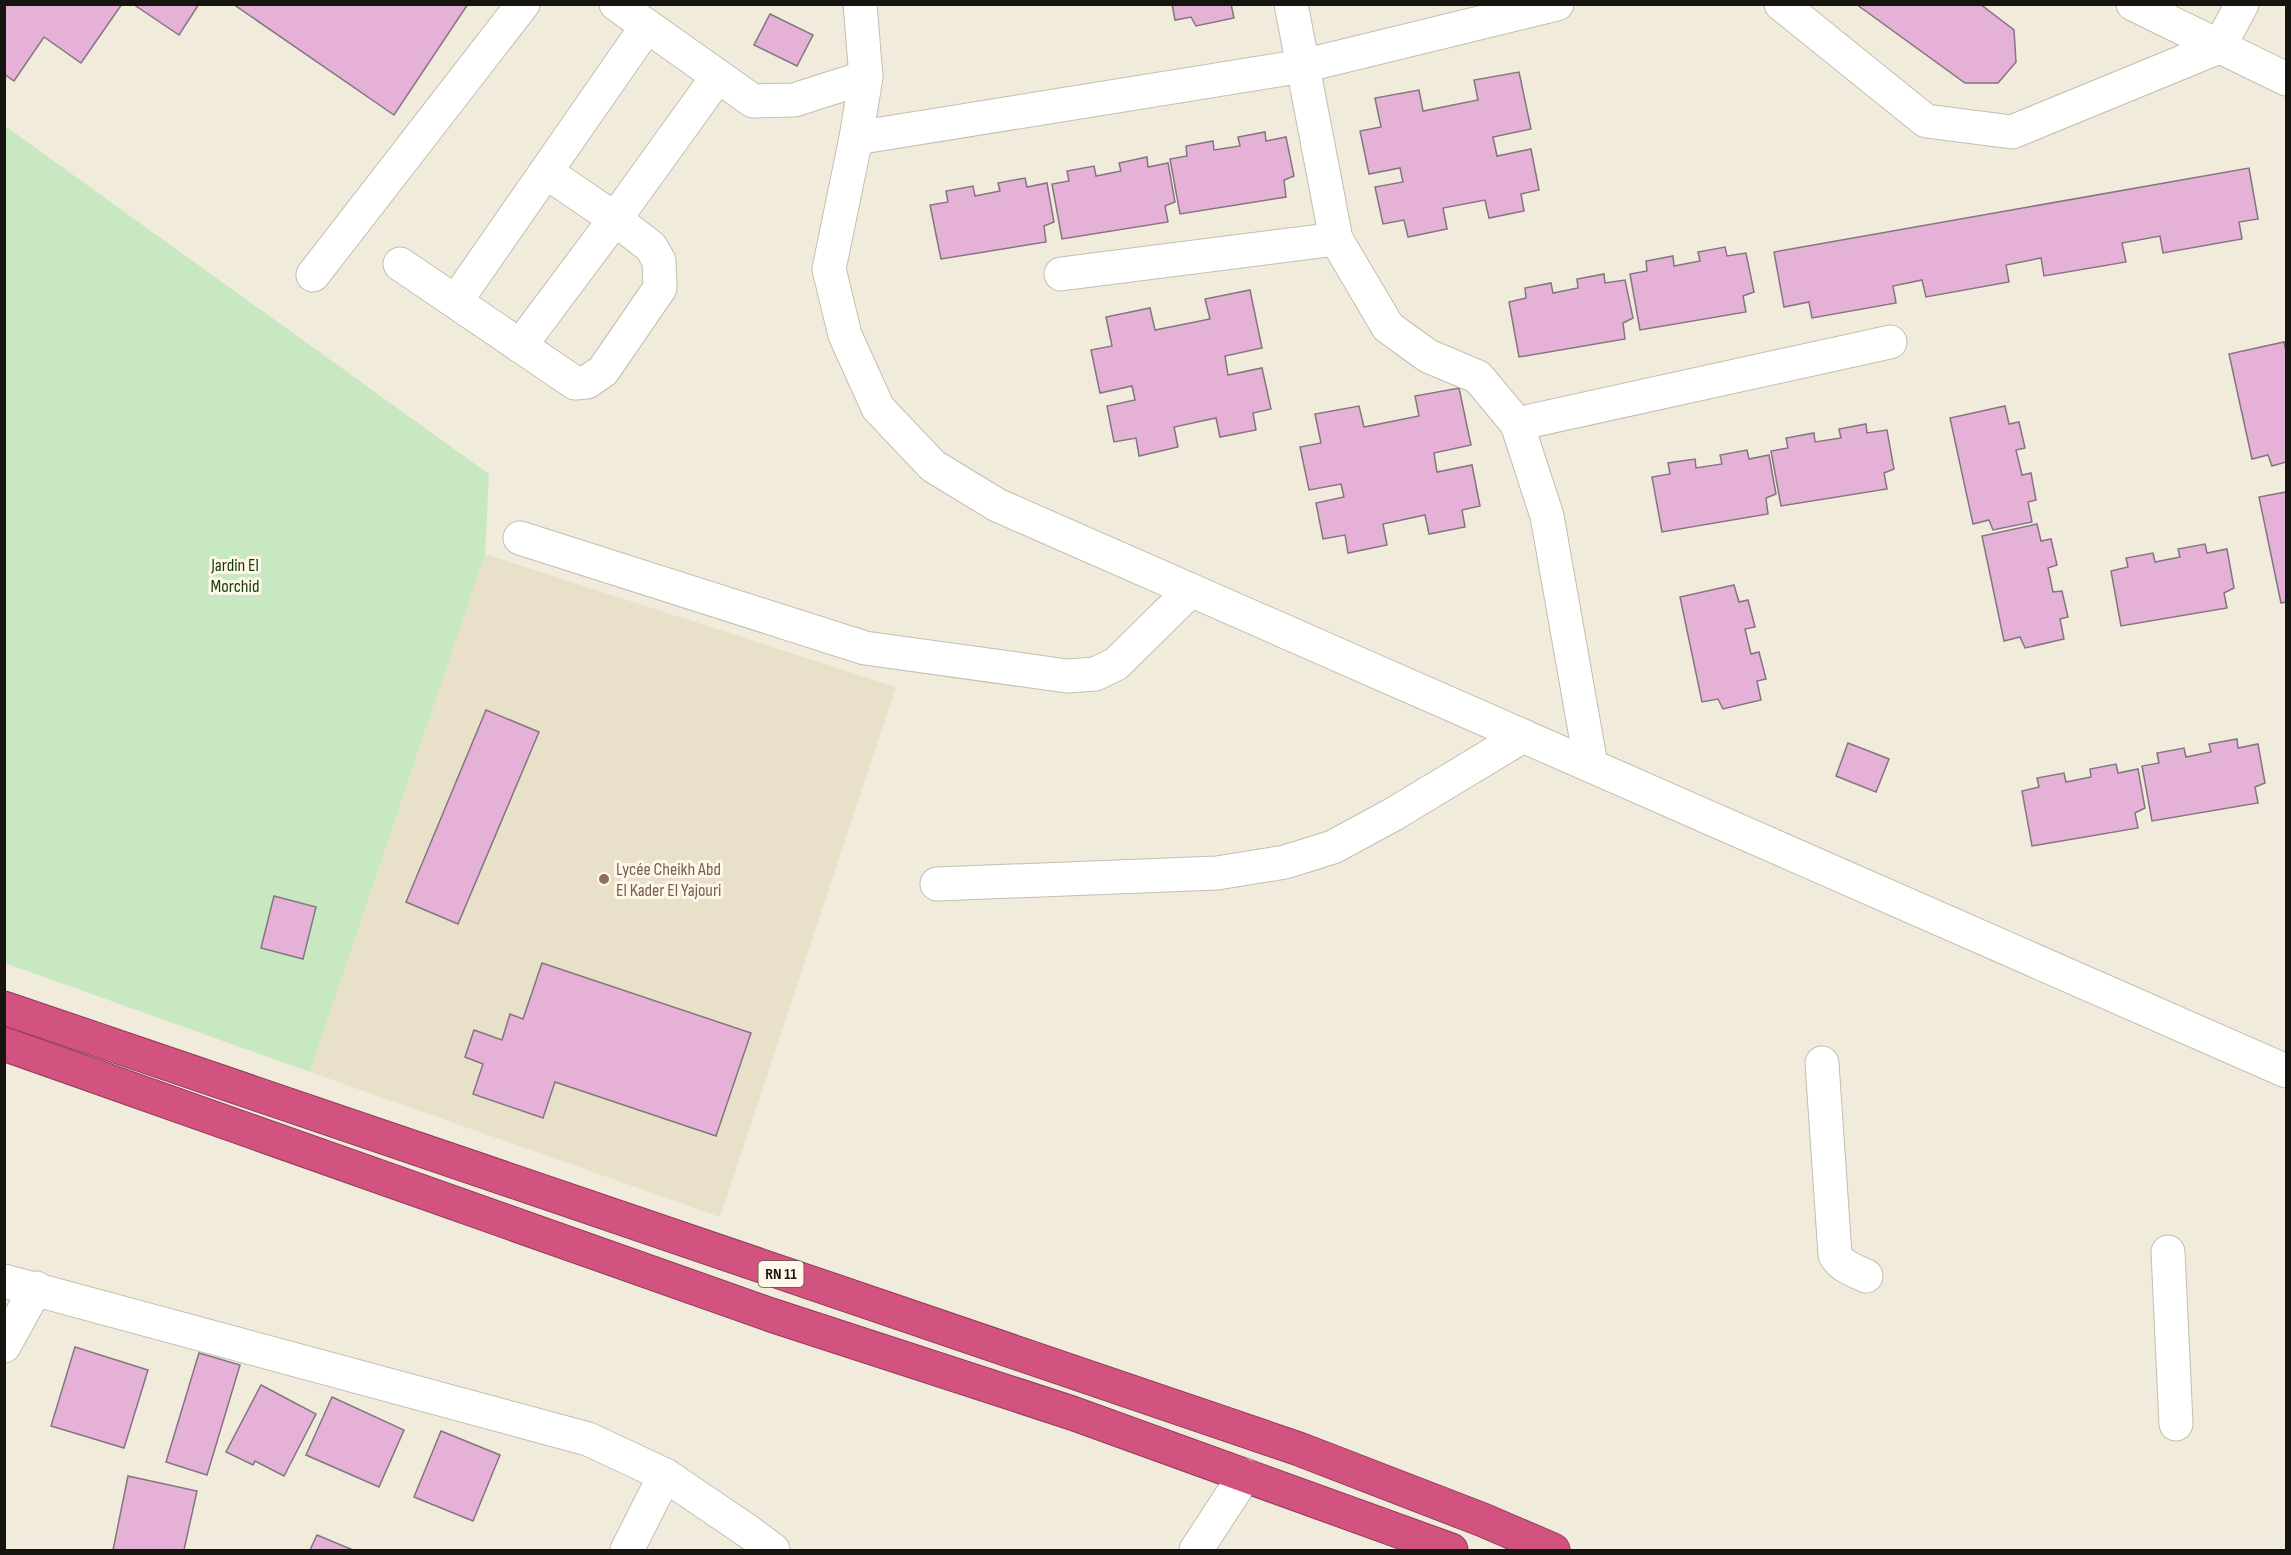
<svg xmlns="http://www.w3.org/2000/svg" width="2291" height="1555" font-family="'Sofia Sans Condensed',sans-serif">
	<rect width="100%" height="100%" fill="#f1ebdc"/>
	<path fill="#e9e0ca" d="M 485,554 L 896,687 L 720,1217 L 310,1072 Z"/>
	<path fill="#c8e8c2" d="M 5,126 L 489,474 L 485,554 L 310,1072 L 5,963 Z"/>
	<g fill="#e5b1d7" stroke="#837680" stroke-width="1.5">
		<path d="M 4,4 L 122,4 L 81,63 L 44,37 L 14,81 L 4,74 Z"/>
		<path d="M 133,4 L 199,4 L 179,35 Z"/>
		<path d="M 233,4 L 468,4 L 394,115 Z"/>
		<path d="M 1172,4 L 1231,4 L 1234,18 L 1196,26 L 1191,17 L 1175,20 Z"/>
		<path d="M 1856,4 L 1980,4 L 2014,30 L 2016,62 L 1998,83 L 1965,83 Z"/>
		<path d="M 770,14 L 813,35 L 797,66 L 754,45 Z"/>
		<path d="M 1519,72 L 1531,129 L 1493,137 L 1497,156 L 1531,149 L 1539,190 L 1521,194 L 1524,211 L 1489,218 L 1485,200 L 1443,208 L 1447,229 L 1408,237 L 1404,220 L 1383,224 L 1375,187 L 1403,182 L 1400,168 L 1369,174 L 1360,131 L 1381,127 L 1375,98 L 1419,90 L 1423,111 L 1478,100 L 1474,80 Z"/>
		<path d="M 1265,132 L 1266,141 L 1286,137 L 1294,176 L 1284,180 L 1286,197 L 1180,214 L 1170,159 L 1187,156 L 1186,146 L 1213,141 L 1214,150 L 1240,146 L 1238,137 Z"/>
		<path d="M 1147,157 L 1148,167 L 1168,163 L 1175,202 L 1165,206 L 1168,222 L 1062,239 L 1052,184 L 1069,181 L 1067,171 L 1094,166 L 1096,176 L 1121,171 L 1119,163 Z"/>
		<path d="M 2249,168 L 2258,219 L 2239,222 L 2242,239 L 2163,253 L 2160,236 L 2122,243 L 2126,262 L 2044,276 L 2041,258 L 2006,265 L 2009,282 L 1926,297 L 1922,280 L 1893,286 L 1896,303 L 1812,318 L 1809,302 L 1784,307 L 1774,252 Z"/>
		<path d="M 1025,178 L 1027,187 L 1047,183 L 1054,222 L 1044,226 L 1046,242 L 941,259 L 930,205 L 948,202 L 946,191 L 973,186 L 975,196 L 1000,191 L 998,183 Z"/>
		<path d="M 1725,247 L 1727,256 L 1746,253 L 1754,292 L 1743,296 L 1746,312 L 1640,330 L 1630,274 L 1647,271 L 1646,261 L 1673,256 L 1674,266 L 1700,261 L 1698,252 Z"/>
		<path d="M 1604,274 L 1605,283 L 1625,280 L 1633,318 L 1623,323 L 1625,339 L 1519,357 L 1509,302 L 1526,298 L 1525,288 L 1551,283 L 1553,293 L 1578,288 L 1577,279 Z"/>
		<path d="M 1250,290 L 1262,348 L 1225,356 L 1228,375 L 1262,368 L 1271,409 L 1253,413 L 1256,430 L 1220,437 L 1216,418 L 1174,427 L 1178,447 L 1139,456 L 1136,438 L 1114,442 L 1107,406 L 1135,400 L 1132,386 L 1100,393 L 1091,350 L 1112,346 L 1106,317 L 1150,308 L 1155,330 L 1210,319 L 1205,299 Z"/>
		<path d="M 2284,342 L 2286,351 L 2286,462 L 2272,466 L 2268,455 L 2252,459 L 2229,354 Z"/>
		<path d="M 1459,388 L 1471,445 L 1434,453 L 1437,472 L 1472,465 L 1480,506 L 1462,510 L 1465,527 L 1429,534 L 1425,515 L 1383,524 L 1387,545 L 1348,553 L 1345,535 L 1323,539 L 1316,503 L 1344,497 L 1341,484 L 1309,490 L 1300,447 L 1321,443 L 1315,414 L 1359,406 L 1364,427 L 1419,416 L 1415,396 Z"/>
		<path d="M 2005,406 L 2009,424 L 2019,422 L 2025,448 L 2016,450 L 2022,475 L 2031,473 L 2036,500 L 2028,502 L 2032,522 L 1993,530 L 1989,520 L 1973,524 L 1950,418 Z"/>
		<path d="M 1866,424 L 1867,433 L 1887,430 L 1894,469 L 1884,473 L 1887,489 L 1781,506 L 1771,451 L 1788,448 L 1786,438 L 1814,433 L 1815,442 L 1841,438 L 1839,429 Z"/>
		<path d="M 1747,450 L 1749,459 L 1769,455 L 1776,494 L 1766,498 L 1768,514 L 1662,532 L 1652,477 L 1670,474 L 1668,463 L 1695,459 L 1696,468 L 1722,464 L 1720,455 Z"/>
		<path d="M 2286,492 L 2286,602 L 2281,603 L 2259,497 Z"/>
		<path d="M 2037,524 L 2041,541 L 2051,539 L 2057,565 L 2048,568 L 2053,592 L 2062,591 L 2068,617 L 2060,619 L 2064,639 L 2025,648 L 2020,637 L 2004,641 L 1982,536 Z"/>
		<path d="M 2205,544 L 2207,553 L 2227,549 L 2234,588 L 2224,593 L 2227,608 L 2121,626 L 2111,571 L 2128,567 L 2126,558 L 2153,553 L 2155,562 L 2180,557 L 2178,549 Z"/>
		<path d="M 1734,585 L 1739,602 L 1748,600 L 1755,627 L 1745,629 L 1751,654 L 1759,652 L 1766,679 L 1757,681 L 1761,700 L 1723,709 L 1718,699 L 1702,702 L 1680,597 Z"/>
		<path d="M 486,710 L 539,732 L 458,924 L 406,902 Z"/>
		<path d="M 2237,739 L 2238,748 L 2258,744 L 2265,783 L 2255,787 L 2258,803 L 2152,821 L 2142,766 L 2159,763 L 2157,753 L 2184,748 L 2186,757 L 2211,752 L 2209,744 Z"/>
		<path d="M 1848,743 L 1889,759 L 1876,792 L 1836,776 Z"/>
		<path d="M 2116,764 L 2118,773 L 2138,769 L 2145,808 L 2135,813 L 2138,828 L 2032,846 L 2022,791 L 2039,787 L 2037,778 L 2064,773 L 2066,782 L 2091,777 L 2090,769 Z"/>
		<path d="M 274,896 L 316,907 L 303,959 L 261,948 Z"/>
		<path d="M 542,963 L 751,1033 L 716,1136 L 555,1082 L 543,1118 L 473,1094 L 483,1064 L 465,1057 L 474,1030 L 502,1040 L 510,1014 L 523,1019 Z"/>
		<path d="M 75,1347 L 148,1370 L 124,1448 L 51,1426 Z"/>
		<path d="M 199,1353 L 240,1365 L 207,1475 L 166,1462 Z"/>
		<path d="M 261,1385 L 316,1414 L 284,1476 L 255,1461 L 253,1465 L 226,1452 Z"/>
		<path d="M 332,1397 L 404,1430 L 379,1487 L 306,1455 Z"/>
		<path d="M 441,1431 L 500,1455 L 473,1521 L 414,1497 Z"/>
		<path d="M 128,1476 L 197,1491 L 184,1550 L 113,1550 Z"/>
		<path d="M 317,1535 L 353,1550 L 310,1550 Z"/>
	</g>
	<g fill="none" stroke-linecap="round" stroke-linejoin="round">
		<defs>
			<g id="minor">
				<path d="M 616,4 L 753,101 L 794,100 L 866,77"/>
				<path d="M 860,4 L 866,77 L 856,138 L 829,269 L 845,335 L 878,408 L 933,466 L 997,505 L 2286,1071"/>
				<path d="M 1291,4 L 1336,239 L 1388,327 L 1428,356 L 1478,377 L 1517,424 L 1547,516 L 1591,765"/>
				<path d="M 1781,4 L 1926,121 L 2012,132 L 2219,47 L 2242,4"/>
				<path d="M 2133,4 L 2286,79"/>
				<path d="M 856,138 L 1303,66 L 1557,4"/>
				<path d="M 400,264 L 575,383 L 587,382 L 603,371 L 660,288 L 659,261 L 651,247 L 615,219 L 718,76"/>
				<path d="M 1061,274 L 1336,239"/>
				<path d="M 313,275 L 523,4"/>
				<path d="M 456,301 L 647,26"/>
				<path d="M 520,346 L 615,219 L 546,172"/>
				<path d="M 1517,424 L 1890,342"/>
				<path d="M 520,538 L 865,648 L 1067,676 L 1095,674 L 1116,664 L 1191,590"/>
				<path d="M 937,884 L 1217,873 L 1285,862 L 1333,847 L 1392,815 L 1523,736"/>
				<path d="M 1822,1063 L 1835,1255 C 1842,1267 1854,1270 1866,1276"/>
				<path d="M 2168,1252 L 2176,1424"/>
				<path d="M 4,1281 L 588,1439 L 665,1475 L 749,1532 L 773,1550"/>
				<path d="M 4,1346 L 36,1288"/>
				<path d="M 627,1550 L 665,1475"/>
				<path d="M 1196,1550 L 1245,1475"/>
			</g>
			<g id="highway">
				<path d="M 4,1008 L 1299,1449 L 1483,1520 L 1553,1550"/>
				<path d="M 4,1044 L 771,1315 L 1072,1413 L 1451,1550"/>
			</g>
		</defs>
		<use href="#minor" stroke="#c4beb0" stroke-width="35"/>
		<use href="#highway" stroke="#903d58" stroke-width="35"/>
		<use href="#minor" stroke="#fff" stroke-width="33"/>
		<use href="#highway" stroke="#d25380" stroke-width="33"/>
	</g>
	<circle fill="#8d6e63" stroke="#fff8e9" stroke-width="2" cx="604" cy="879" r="6"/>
	<g text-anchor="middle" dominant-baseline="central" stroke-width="6" stroke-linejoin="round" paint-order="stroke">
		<rect fill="#fff8e9" stroke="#5c5850" stroke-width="1.5" x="758.5" y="1261" width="45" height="26" rx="4.5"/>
		<g font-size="16" font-weight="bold" fill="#16140e">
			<text x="781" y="1274">RN 11</text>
		</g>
		<g font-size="18" fill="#133b0b" stroke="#fff8e9">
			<text x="235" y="565">Jardin El<tspan x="235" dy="21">Morchid</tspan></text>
		</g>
		<g font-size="18" fill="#785e54" stroke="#fff8e9" text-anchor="start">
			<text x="616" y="869">Lycée Cheikh Abd<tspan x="616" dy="21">El Kader El Yajouri</tspan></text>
		</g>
	</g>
	<rect width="2291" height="1555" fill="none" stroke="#16140e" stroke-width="12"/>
</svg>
